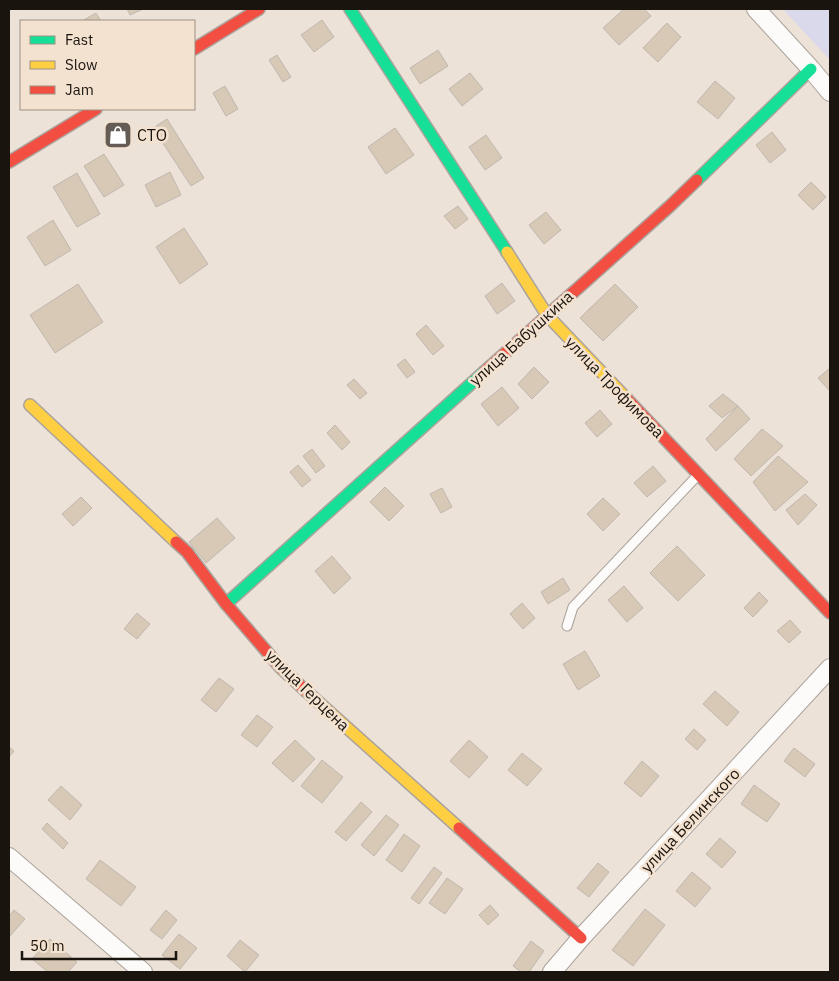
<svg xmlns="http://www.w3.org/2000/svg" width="839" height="981" font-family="'IBM Plex Sans',sans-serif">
	<rect width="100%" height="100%" fill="#ece2d8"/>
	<path fill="#dad9ec" d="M 783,9 L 830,9 L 830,60 Z"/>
	<g fill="#d8c8b6" stroke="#bfb8b0">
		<path d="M 127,9 L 143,9 L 130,15 Z"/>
		<path d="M 624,9 L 644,9 L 651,16 L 619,45 L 603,28 Z"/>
		<path d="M 96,13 L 101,21 L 82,21 Z"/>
		<path d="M 322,20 L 334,37 L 314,52 L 301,35 Z"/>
		<path d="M 667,23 L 681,37 L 658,62 L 643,48 Z"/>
		<path d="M 438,50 L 448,66 L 420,84 L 410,68 Z"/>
		<path d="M 277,55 L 291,77 L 283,82 L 269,60 Z"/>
		<path d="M 470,73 L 483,89 L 462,106 L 449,89 Z"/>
		<path d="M 715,81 L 735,98 L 718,119 L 697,102 Z"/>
		<path d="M 225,86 L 238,109 L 226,116 L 213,93 Z"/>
		<path d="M 167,119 L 204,178 L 191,186 L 153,128 Z"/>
		<path d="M 395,128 L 414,155 L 386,174 L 368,147 Z"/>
		<path d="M 772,132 L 786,150 L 770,163 L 756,145 Z"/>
		<path d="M 486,135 L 502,158 L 485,170 L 469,147 Z"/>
		<path d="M 104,154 L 124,185 L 104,197 L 84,166 Z"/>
		<path d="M 170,172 L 181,195 L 156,207 L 145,185 Z"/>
		<path d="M 77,173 L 100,214 L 77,227 L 53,187 Z"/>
		<path d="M 811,182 L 826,197 L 813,210 L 798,195 Z"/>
		<path d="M 458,206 L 468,219 L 455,229 L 444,216 Z"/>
		<path d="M 546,212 L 561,230 L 544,244 L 529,225 Z"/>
		<path d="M 53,220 L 71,250 L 45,266 L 27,237 Z"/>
		<path d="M 184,228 L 208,264 L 180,284 L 156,247 Z"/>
		<path d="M 502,283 L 515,301 L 497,314 L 485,296 Z"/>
		<path d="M 78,284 L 103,322 L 55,353 L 30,315 Z"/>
		<path d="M 615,284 L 638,307 L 603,341 L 580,318 Z"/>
		<path d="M 426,325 L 444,346 L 433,355 L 416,334 Z"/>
		<path d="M 405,359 L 415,372 L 407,378 L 397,365 Z"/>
		<path d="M 534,367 L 549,382 L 532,399 L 518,384 Z"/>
		<path d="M 830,368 L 830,391 L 818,378 Z"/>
		<path d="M 354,379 L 367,393 L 360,399 L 347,385 Z"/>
		<path d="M 502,387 L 519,408 L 498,426 L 481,404 Z"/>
		<path d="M 723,394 L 738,406 L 722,418 L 709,406 Z"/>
		<path d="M 738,406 L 750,419 L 716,451 L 706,439 Z"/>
		<path d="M 600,410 L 612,424 L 597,437 L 585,423 Z"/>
		<path d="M 335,425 L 350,442 L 342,450 L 327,433 Z"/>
		<path d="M 762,429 L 783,446 L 751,476 L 734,459 Z"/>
		<path d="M 312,449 L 325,466 L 316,473 L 303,456 Z"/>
		<path d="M 778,456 L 808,482 L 775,511 L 753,482 Z"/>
		<path d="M 298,465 L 311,480 L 302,487 L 290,472 Z"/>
		<path d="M 653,466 L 666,481 L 647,497 L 634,483 Z"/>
		<path d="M 385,487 L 404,506 L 389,521 L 370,502 Z"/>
		<path d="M 442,488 L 452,507 L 441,513 L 430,494 Z"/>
		<path d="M 805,494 L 817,505 L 798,525 L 786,510 Z"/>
		<path d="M 81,497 L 92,508 L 73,526 L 62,514 Z"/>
		<path d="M 603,498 L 620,514 L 603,531 L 587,514 Z"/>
		<path d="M 217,518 L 235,538 L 206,563 L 189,542 Z"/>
		<path d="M 677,546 L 705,575 L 678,601 L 650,573 Z"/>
		<path d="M 332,556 L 351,578 L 334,594 L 315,571 Z"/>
		<path d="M 563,578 L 570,590 L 548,604 L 541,592 Z"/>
		<path d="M 624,586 L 643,608 L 627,622 L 608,600 Z"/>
		<path d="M 759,592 L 768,601 L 753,617 L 744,608 Z"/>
		<path d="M 522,603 L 535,618 L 523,629 L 510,614 Z"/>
		<path d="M 137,613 L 150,624 L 137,639 L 124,629 Z"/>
		<path d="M 790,620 L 801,632 L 789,643 L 777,631 Z"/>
		<path d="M 585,651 L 600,676 L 578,690 L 563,664 Z"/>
		<path d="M 219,678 L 234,689 L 216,712 L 201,700 Z"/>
		<path d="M 715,691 L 739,712 L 727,726 L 703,704 Z"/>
		<path d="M 257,715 L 273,727 L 257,747 L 241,735 Z"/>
		<path d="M 694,729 L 706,740 L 697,750 L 685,739 Z"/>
		<path d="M 295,740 L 315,759 L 293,782 L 272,763 Z"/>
		<path d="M 469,740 L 488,757 L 469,778 L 450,761 Z"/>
		<path d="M 9,747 L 14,751 L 9,757 Z"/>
		<path d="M 794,748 L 815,764 L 805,777 L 784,761 Z"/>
		<path d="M 522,753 L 542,769 L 527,786 L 508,770 Z"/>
		<path d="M 322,760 L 343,777 L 322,803 L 301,786 Z"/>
		<path d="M 642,761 L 659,776 L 641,797 L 624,783 Z"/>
		<path d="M 754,785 L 780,804 L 767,822 L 741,804 Z"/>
		<path d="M 61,786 L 82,805 L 70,820 L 48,800 Z"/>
		<path d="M 361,802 L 372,812 L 346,841 L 335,832 Z"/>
		<path d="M 386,815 L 399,825 L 374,856 L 361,845 Z"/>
		<path d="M 47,823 L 68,843 L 63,849 L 42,829 Z"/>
		<path d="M 404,834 L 420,846 L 402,872 L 386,860 Z"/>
		<path d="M 720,838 L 736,852 L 722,868 L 706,854 Z"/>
		<path d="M 100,860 L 136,887 L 121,906 L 86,879 Z"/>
		<path d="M 598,863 L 609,872 L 589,897 L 577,888 Z"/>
		<path d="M 434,867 L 442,873 L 419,904 L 411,898 Z"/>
		<path d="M 692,872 L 711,888 L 695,907 L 676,891 Z"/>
		<path d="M 447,878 L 463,889 L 445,914 L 429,903 Z"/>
		<path d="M 490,905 L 499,915 L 488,925 L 479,915 Z"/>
		<path d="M 645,909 L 665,925 L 633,966 L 612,950 Z"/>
		<path d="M 14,910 L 25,919 L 9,937 L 9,916 Z"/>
		<path d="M 166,910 L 177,920 L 162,939 L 150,930 Z"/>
		<path d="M 179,934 L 197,948 L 180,969 L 162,955 Z"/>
		<path d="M 50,939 L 77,962 L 68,972 L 48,972 L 32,959 Z"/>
		<path d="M 240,940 L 259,955 L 245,972 L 227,956 Z"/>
		<path d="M 531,941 L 544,951 L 529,972 L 521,972 L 513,966 Z"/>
	</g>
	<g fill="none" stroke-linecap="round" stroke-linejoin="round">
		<defs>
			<path id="lane" d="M 567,626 L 573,607 L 698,475"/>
			<g id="street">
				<path d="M 756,9 L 811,69 L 830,92"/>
				<path d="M 9,857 L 143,972"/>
				<path d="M 552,972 L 581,938 L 830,668"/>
			</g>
			<g id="fast">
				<path d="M 350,9 L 507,252"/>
				<path d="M 697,180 L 811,69"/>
				<path d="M 226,604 L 484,372"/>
			</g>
			<g id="slow">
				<path d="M 507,252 L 547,315 L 627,399"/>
				<path d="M 30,405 L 176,542"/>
				<path d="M 306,691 L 459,828"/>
			</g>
			<g id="jam">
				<path d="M 194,49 L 259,9"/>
				<path d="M 9,162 L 96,109"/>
				<path d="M 484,372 L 670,206 L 697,180"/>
				<path d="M 627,399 L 830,613"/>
				<path d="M 176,542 L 187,552 L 226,604 L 280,667 L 306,691"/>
				<path d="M 459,828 L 581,938"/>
			</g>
		</defs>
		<use href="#lane" stroke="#aba39c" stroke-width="11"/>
		<use href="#street" stroke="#aba39c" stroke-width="20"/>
		<use href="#fast" stroke="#aba39c" stroke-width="14"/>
		<use href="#slow" stroke="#aba39c" stroke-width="14"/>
		<use href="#jam" stroke="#aba39c" stroke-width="14"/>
		<use href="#lane" stroke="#fcfbf9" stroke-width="9"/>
		<use href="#street" stroke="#fcfbf9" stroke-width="18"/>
		<use href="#fast" stroke="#16e098" stroke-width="11"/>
		<use href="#slow" stroke="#ffcf43" stroke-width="11"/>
		<use href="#jam" stroke="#f24e42" stroke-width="11"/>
	</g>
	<defs>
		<symbol id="shop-square" viewBox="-11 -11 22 22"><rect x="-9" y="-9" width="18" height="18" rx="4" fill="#645c55" stroke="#f4e2d0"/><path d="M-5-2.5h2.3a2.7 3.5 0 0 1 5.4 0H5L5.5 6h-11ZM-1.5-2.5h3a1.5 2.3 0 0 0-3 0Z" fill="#fff"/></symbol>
	</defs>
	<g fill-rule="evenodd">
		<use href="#shop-square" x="102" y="119" width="32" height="32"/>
	</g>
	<g text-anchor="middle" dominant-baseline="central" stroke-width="5" stroke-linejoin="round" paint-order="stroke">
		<g font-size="16" fill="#1a140e" stroke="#f4e2d0" text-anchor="start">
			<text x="137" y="135">СТО</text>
		</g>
		<g font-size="16" fill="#1a140e" stroke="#f4e2d0">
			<text transform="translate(521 338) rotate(-42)">улица Бабушкина</text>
			<text transform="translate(615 387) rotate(46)">улица Трофимова</text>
			<text transform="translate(308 690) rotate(44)">улица Герцена</text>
			<text transform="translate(690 820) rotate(-47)">улица Белинского</text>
		</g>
	</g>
	<rect width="839" height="981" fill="none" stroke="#1a140e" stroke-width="20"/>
	<rect x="20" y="20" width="175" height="90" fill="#f4e2d0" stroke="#9d9082"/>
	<rect x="30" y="36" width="25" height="8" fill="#16e098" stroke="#9d9082"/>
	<text x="65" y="45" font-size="15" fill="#1a140e">Fast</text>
	<rect x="30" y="61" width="25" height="8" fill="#ffcf43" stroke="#9d9082"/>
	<text x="65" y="70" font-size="15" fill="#1a140e">Slow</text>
	<rect x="30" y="86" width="25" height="8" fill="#f24e42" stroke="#9d9082"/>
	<text x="65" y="95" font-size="15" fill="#1a140e">Jam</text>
	<path d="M22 951v8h154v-8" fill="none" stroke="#1a140e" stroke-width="2.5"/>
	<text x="30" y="951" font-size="15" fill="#1a140e" stroke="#f4e2d0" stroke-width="4" paint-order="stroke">50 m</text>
</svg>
